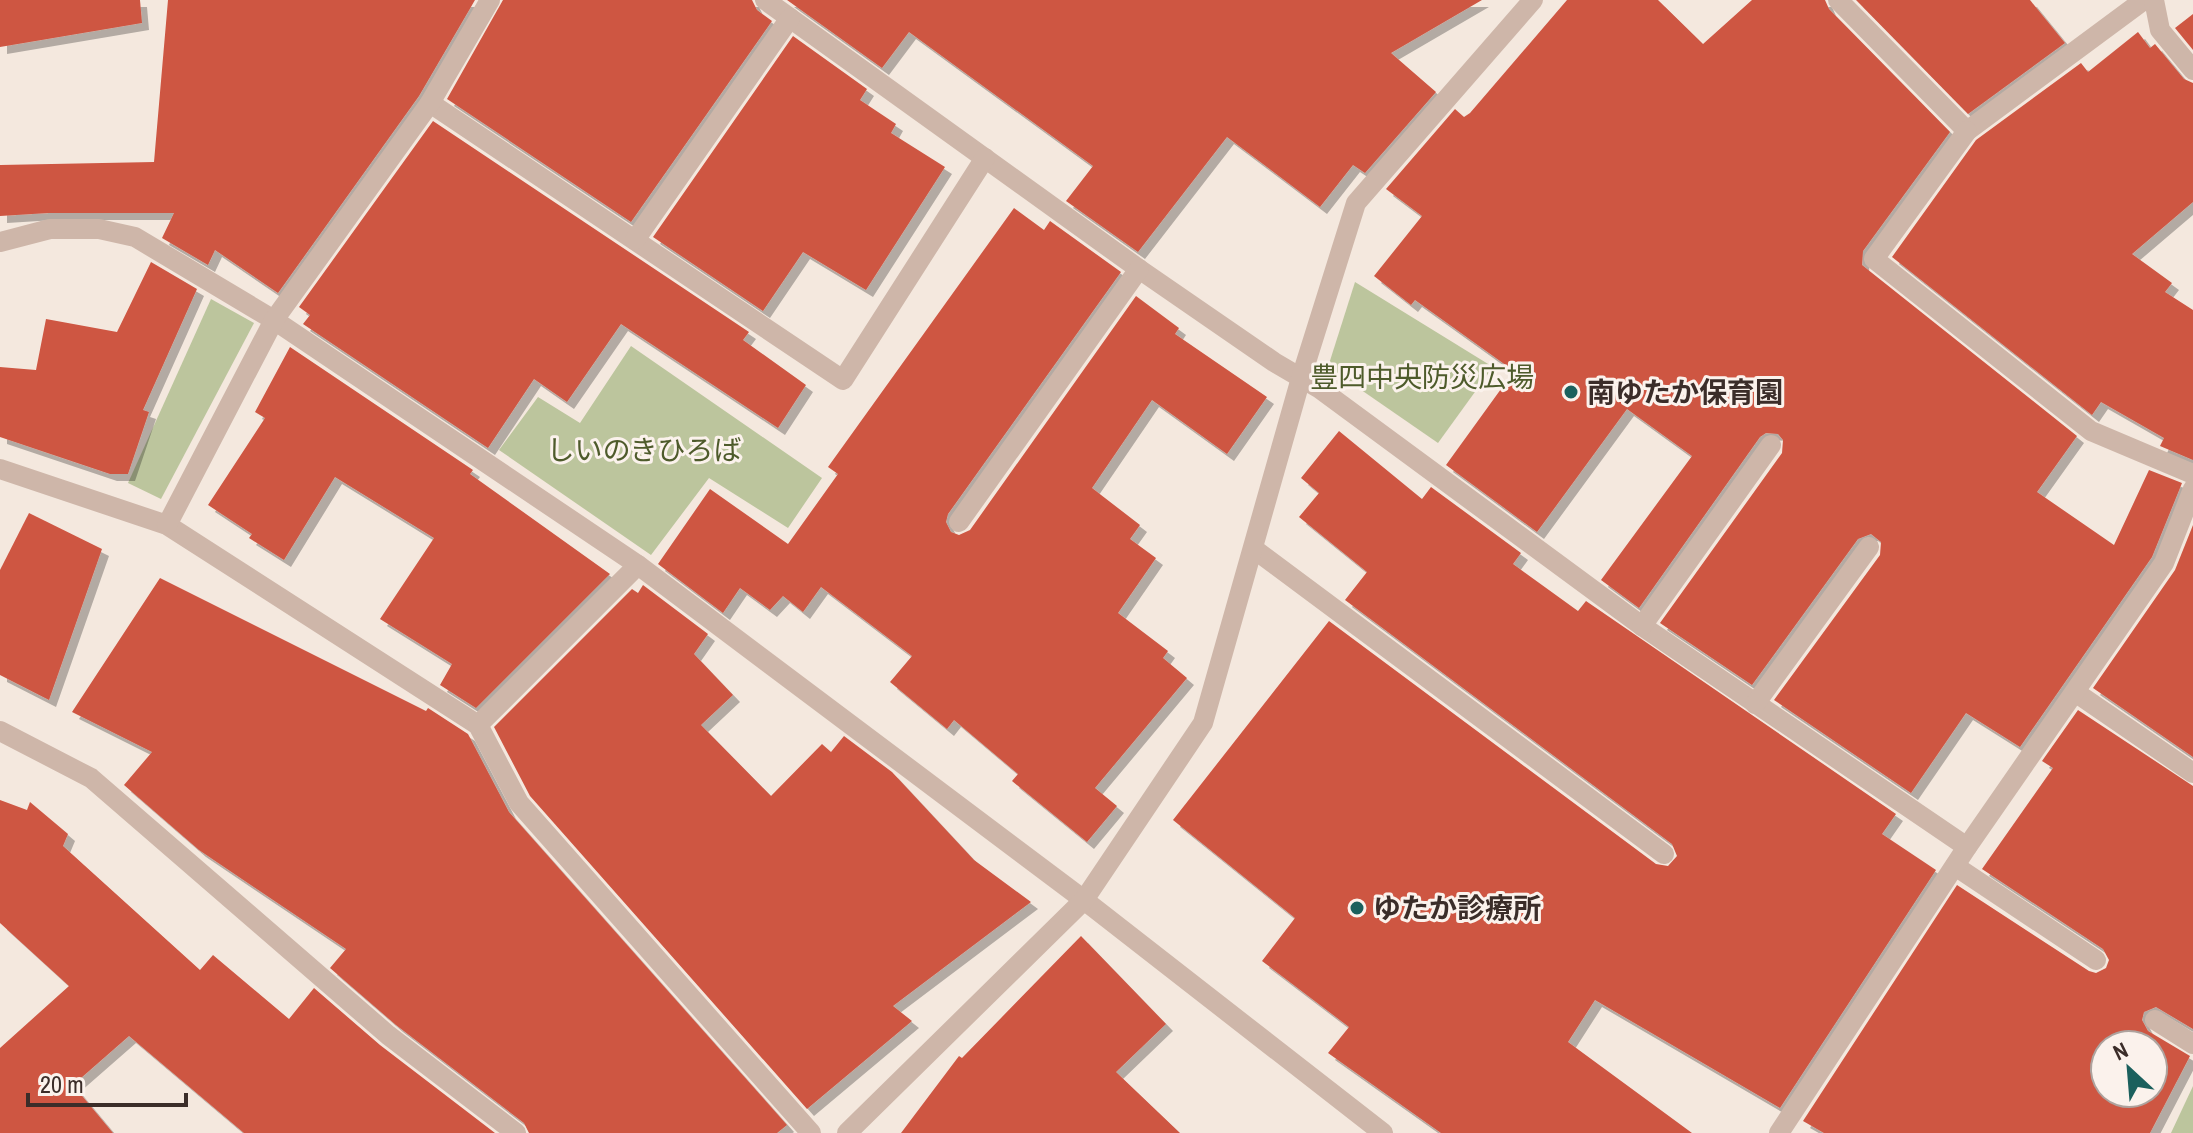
<svg xmlns="http://www.w3.org/2000/svg" width="2193" height="1133" font-family="'Archivo Narrow','Noto Sans JP',sans-serif">
	<defs>
		<filter id="shadow"><feDropShadow dx="7" dy="7" stdDeviation="0" flood-color="#0004"/></filter>
	</defs>
	<rect width="100%" height="100%" fill="#f4e8de"/>
	<g fill="#bcc59d">
		<path d="M 1355,282 L 1493,367 L 1438,443 L 1328,367 Z"/>
		<path d="M 211,299 L 254,323 L 161,499 L 128,483 Z"/>
		<path d="M 631,346 L 822,478 L 788,528 L 709,478 L 651,555 L 499,450 L 538,397 L 580,423 Z"/>
		<path d="M 2193,1086 L 2193,1133 L 2171,1133 Z"/>
	</g>
	<g fill="#ce5643" fill-rule="evenodd" filter="url(#shadow)">
		<path d="M 0,0 L 140,0 L 142,23 L 0,47 Z"/>
		<path d="M 168,0 L 475,0 L 419,96 L 278,293 L 215,250 L 208,265 L 162,238 L 174,213 L 48,213 L 0,216 L 0,165 L 154,162 Z"/>
		<path d="M 503,0 L 752,0 L 757,10 L 772,21 L 631,222 L 447,99 Z"/>
		<path d="M 787,0 L 1482,0 L 1391,53 L 1436,92 L 1365,173 L 1353,165 L 1320,207 L 1227,137 L 1138,252 L 1066,201 L 1093,166 L 909,32 L 882,68 Z"/>
		<path d="M 1567,0 L 1658,0 L 1703,44 L 1752,0 L 1825,0 L 1829,9 L 1950,132 L 1863,251 L 1862,265 L 2077,436 L 2037,492 L 2114,545 L 2149,470 L 2182,483 L 2152,557 L 2020,747 L 1966,713 L 1911,793 L 1774,700 L 1880,555 L 1881,542 L 1871,534 L 1858,539 L 1752,685 L 1660,623 L 1782,453 L 1783,440 L 1778,434 L 1766,433 L 1760,437 L 1639,608 L 1601,580 L 1692,456 L 1627,409 L 1537,532 L 1446,465 L 1514,371 L 1415,300 L 1411,305 L 1374,276 L 1422,216 L 1386,189 L 1455,109 L 1464,117 L 1470,113 Z"/>
		<path d="M 1856,0 L 2030,0 L 2065,43 L 1968,114 Z"/>
		<path d="M 2193,14 L 2193,50 L 2175,28 Z"/>
		<path d="M 2138,32 L 2150,48 L 2155,44 L 2184,79 L 2193,83 L 2193,202 L 2132,254 L 2172,283 L 2165,292 L 2193,310 L 2193,460 L 2160,446 L 2164,438 L 2101,402 L 2092,415 L 1892,257 L 1976,140 L 2081,63 L 2088,72 Z"/>
		<path d="M 793,36 L 867,89 L 860,100 L 896,124 L 891,133 L 945,167 L 866,290 L 803,252 L 763,311 L 653,237 Z"/>
		<path d="M 433,121 L 749,332 L 743,340 L 806,385 L 778,428 L 621,324 L 567,402 L 534,379 L 488,448 L 303,324 L 310,315 L 299,307 Z"/>
		<path d="M 1014,208 L 1044,230 L 1050,221 L 1121,272 L 948,514 L 946,522 L 951,532 L 959,535 L 970,530 L 1136,296 L 1179,328 L 1175,334 L 1267,397 L 1227,454 L 1152,400 L 1092,488 L 1140,525 L 1130,539 L 1156,558 L 1118,613 L 1168,651 L 1163,658 L 1187,678 L 1095,788 L 1117,806 L 1087,842 L 1012,781 L 1018,774 L 954,720 L 947,729 L 890,682 L 912,656 L 821,587 L 803,612 L 783,596 L 770,610 L 740,588 L 723,613 L 658,564 L 710,489 L 788,544 L 838,474 L 828,467 Z"/>
		<path d="M 151,262 L 197,289 L 143,410 L 149,412 L 128,474 L 110,474 L 0,437 L 0,367 L 36,370 L 46,319 L 117,332 Z"/>
		<path d="M 290,347 L 473,470 L 470,474 L 610,574 L 476,708 L 440,685 L 452,664 L 380,619 L 434,538 L 335,477 L 284,560 L 249,538 L 252,534 L 208,505 L 265,418 L 255,412 Z"/>
		<path d="M 1339,431 L 1422,499 L 1431,487 L 1521,553 L 1513,564 L 1578,611 L 1586,601 L 1896,814 L 1882,834 L 1936,870 L 1780,1108 L 1595,1000 L 1568,1042 L 1692,1133 L 1441,1133 L 1328,1053 L 1349,1027 L 1262,961 L 1295,918 L 1173,820 L 1329,621 L 1656,864 L 1668,866 L 1677,856 L 1672,844 L 1345,600 L 1367,572 L 1299,517 L 1319,493 L 1301,478 Z"/>
		<path d="M 29,513 L 102,549 L 49,700 L 0,675 L 0,570 Z"/>
		<path d="M 2193,525 L 2193,757 L 2093,688 L 2175,570 Z"/>
		<path d="M 160,578 L 426,711 L 428,708 L 468,734 L 509,812 L 787,1125 L 777,1133 L 529,1133 L 524,1123 L 396,1025 L 330,968 L 346,949 L 199,850 L 124,785 L 152,752 L 72,712 Z"/>
		<path d="M 643,585 L 708,634 L 694,654 L 733,695 L 701,725 L 771,796 L 822,744 L 831,752 L 844,736 L 892,772 L 974,860 L 1031,902 L 893,1006 L 912,1021 L 807,1109 L 530,796 L 494,727 L 632,589 L 638,593 Z"/>
		<path d="M 2078,710 L 2193,786 L 2193,1029 L 2156,1007 L 2144,1012 L 2142,1020 L 2148,1031 L 2190,1056 L 2150,1133 L 1824,1133 L 1803,1121 L 1957,885 L 2089,971 L 2096,973 L 2106,968 L 2109,960 L 2103,949 L 1982,869 L 2053,768 L 2042,761 ZM 2105,1045 L 2153,1045 L 2153,1093 L 2105,1093 Z"/>
		<path d="M 0,800 L 27,810 L 30,802 L 68,834 L 63,846 L 200,970 L 213,955 L 289,1019 L 314,988 L 380,1045 L 495,1133 L 244,1133 L 129,1036 L 73,1085 L 113,1133 L 0,1133 L 0,1048 L 69,986 L 0,923 Z"/>
		<path d="M 1081,936 L 1166,1024 L 1116,1072 L 1180,1133 L 901,1133 L 959,1056 L 962,1058 Z"/>
	</g>
	<g fill="none" stroke-linecap="round" stroke-linejoin="round">
		<g stroke="#ceb6a9" stroke-width="20">
			<path d="M 765,0 L 1139,269 L 1274,362 L 1320,389 L 1642,626 L 1967,847"/>
			<path d="M 1838,0 L 1967,131 L 2144,0"/>
			<path d="M 2154,0 L 2160,30 L 2193,70"/>
			<path d="M 430,103 L 843,380 L 985,158"/>
			<path d="M 1967,131 L 1874,259 L 2091,431 L 2193,474"/>
			<path d="M 635,240 L 790,18"/>
			<path d="M 0,242 L 50,229 L 99,229 L 135,237 L 274,320 L 638,565"/>
			<path d="M 0,469 L 167,525 L 478,725 L 519,803 L 811,1133"/>
			<path d="M 959,522 L 1139,269"/>
			<path d="M 167,525 L 274,320 L 430,103 L 490,0"/>
			<path d="M 1254,549 L 1664,854"/>
			<path d="M 1642,626 L 1771,445"/>
			<path d="M 2075,692 L 2193,773"/>
			<path d="M 1755,704 L 1869,547"/>
			<path d="M 478,725 L 638,565 L 1084,900 L 1383,1133"/>
			<path d="M 0,731 L 91,778 L 388,1035 L 516,1133"/>
			<path d="M 1955,866 L 2096,960"/>
			<path d="M 2155,1020 L 2193,1044"/>
			<path d="M 847,1133 L 1084,900 L 1203,723 L 1301,378 L 1356,203 L 1533,0"/>
			<path d="M 1779,1133 L 1967,847 L 2164,563 L 2193,489"/>
		</g>
	</g>
	<g fill="#1b605d" stroke="#fbf2ec" stroke-width="3">
		<circle cx="1571" cy="392" r="8"/>
		<circle cx="1357" cy="908" r="8"/>
	</g>
	<g text-anchor="middle" dominant-baseline="central" stroke-width="6" stroke-linejoin="round" paint-order="stroke">
		<g font-size="28" fill="#4e5b2b" stroke="#fbf2ec">
			<text x="1422" y="377">豊四中央防災広場</text>
			<text x="644" y="450">しいのきひろば</text>
		</g>
		<g font-size="28" font-weight="bold" fill="#3b2d29" stroke="#fbf2ec" text-anchor="start">
			<text x="1587" y="392">南ゆたか保育園</text>
			<text x="1373" y="908">ゆたか診療所</text>
		</g>
	</g>
	<g transform="translate(2129 1069) rotate(334)"><circle r="38" fill="#fbf2ec" stroke="#aea39e" stroke-width="2"/>
	<path d="M0-6L14 30L0 20L-14 30Z" fill="#1b605d"/>
	<text y="-12" font-size="22" font-weight="bold" text-anchor="middle" fill="#3b2d29">N</text>
	</g>
	<path d="M28 1093v12h158v-12" fill="none" stroke="#3b2d29" stroke-width="4"/>
	<text x="40" y="1093" font-size="24" fill="#3b2d29" stroke="#fbf2ec" stroke-width="6" paint-order="stroke">20 m</text>
</svg>
